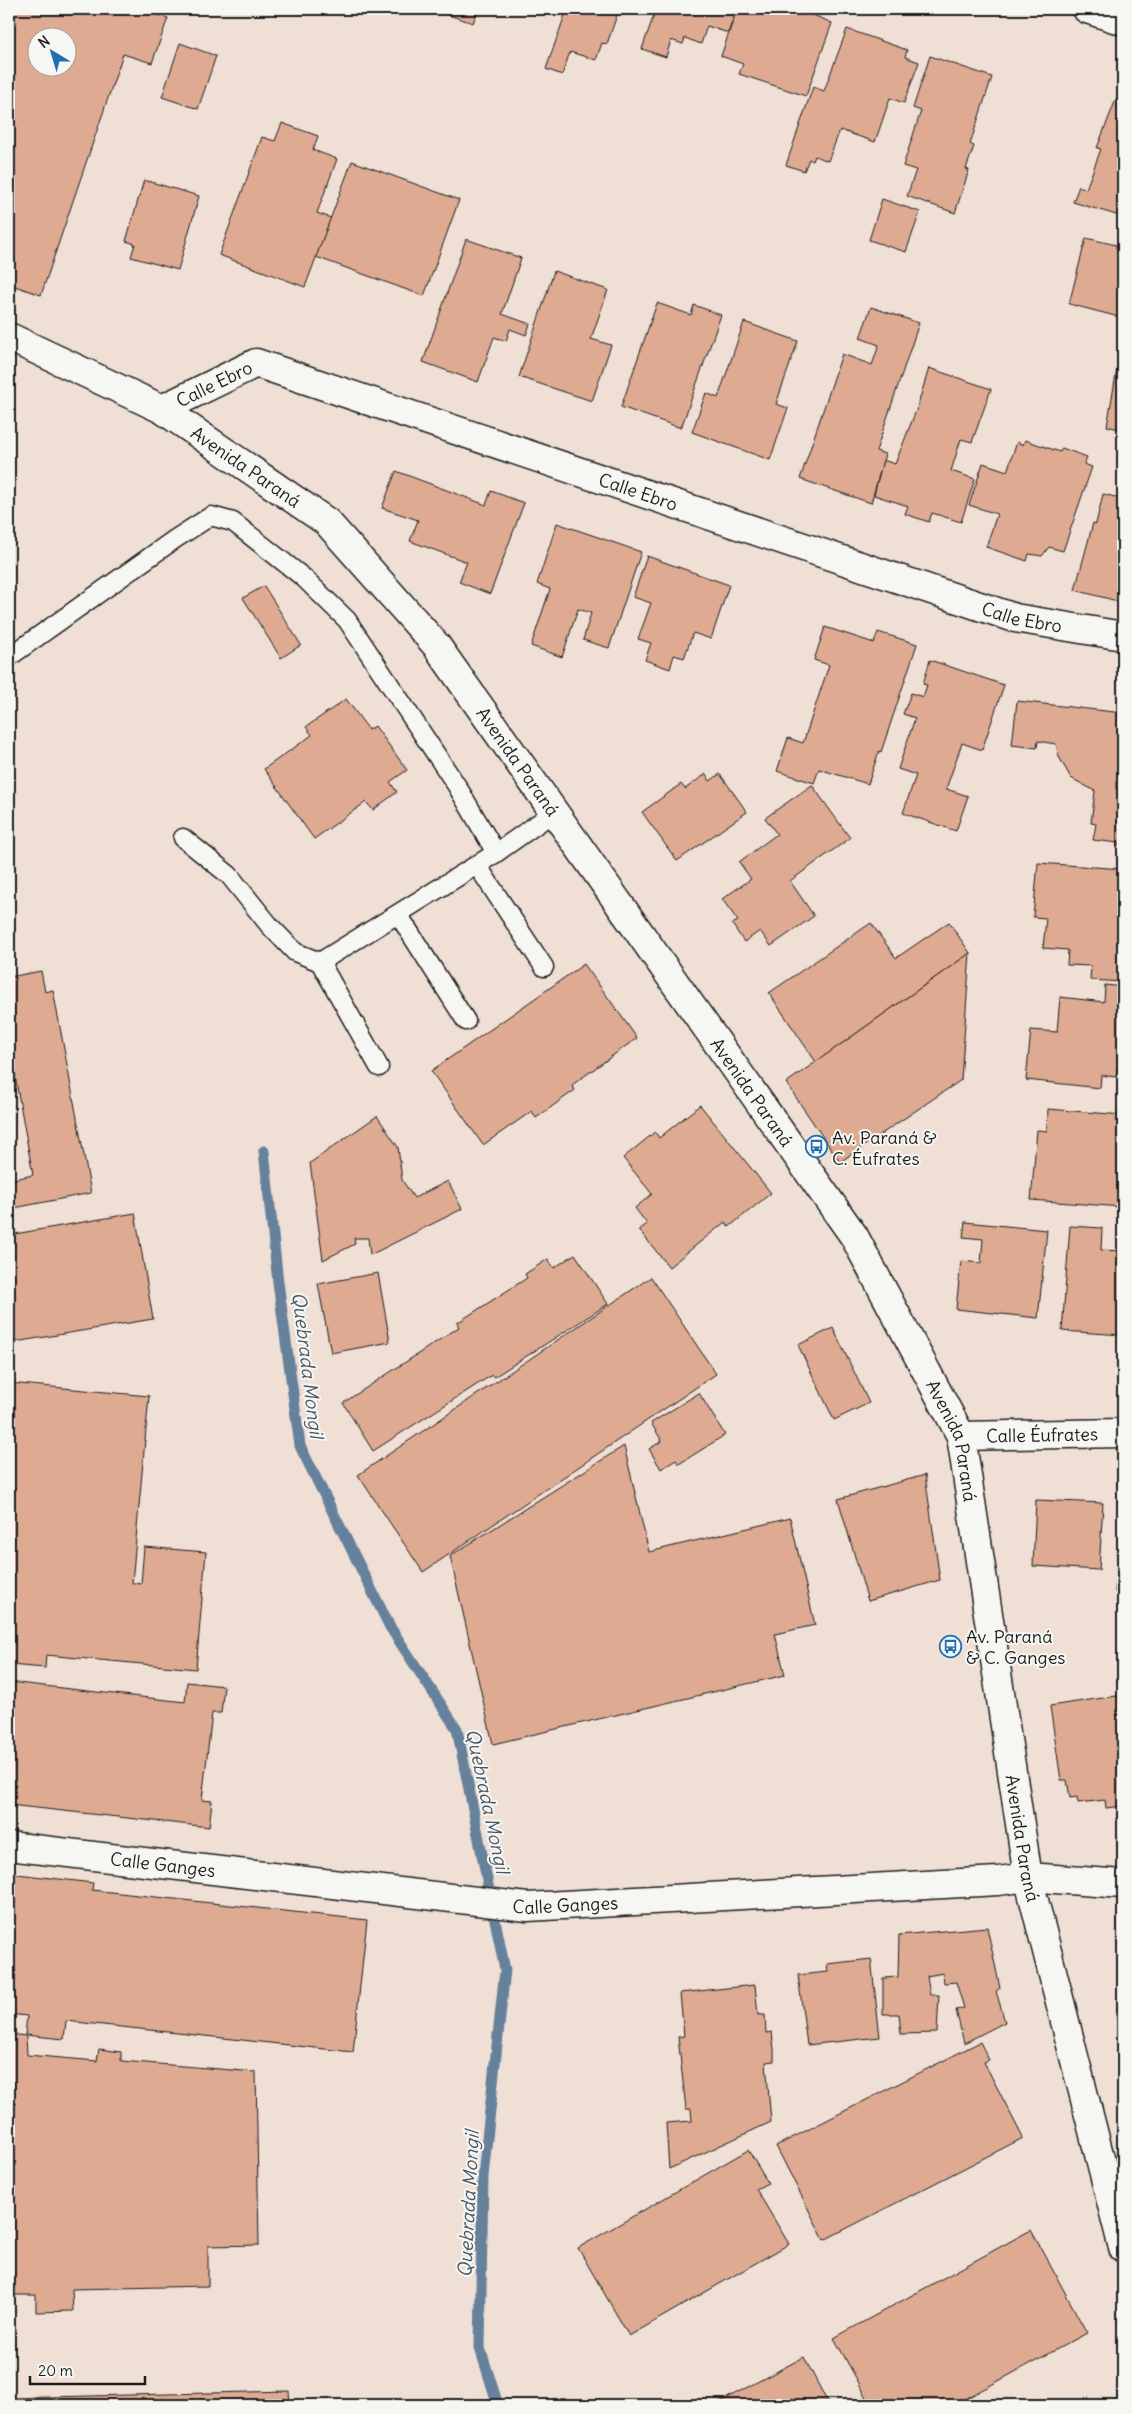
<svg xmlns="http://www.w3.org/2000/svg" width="1132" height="2414" font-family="Delius,sans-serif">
	<rect width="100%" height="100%" fill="#efdfd5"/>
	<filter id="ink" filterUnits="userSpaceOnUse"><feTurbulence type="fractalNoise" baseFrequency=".02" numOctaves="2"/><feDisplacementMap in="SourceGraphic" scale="10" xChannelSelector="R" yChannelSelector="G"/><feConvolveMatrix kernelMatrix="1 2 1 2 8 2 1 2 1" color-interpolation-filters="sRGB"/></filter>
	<g filter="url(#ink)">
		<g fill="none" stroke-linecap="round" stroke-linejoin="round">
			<path stroke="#66819c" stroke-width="11" d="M 264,1151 L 278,1282 L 300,1446 L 390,1627 L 457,1729 L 505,1970 L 483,2176 L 480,2348 L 498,2405"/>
		</g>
		<g fill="#deaa92" stroke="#1c1c1c" fill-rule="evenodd">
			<path d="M 10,9 L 142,9 L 168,18 L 152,63 L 123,54 L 41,295 L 9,284 ZM 38,38 L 68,38 L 68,68 L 38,68 Z"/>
			<path d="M 430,9 L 478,9 L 473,23 Z"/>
			<path d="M 567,9 L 619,9 L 607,44 L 602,43 L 596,60 L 570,52 L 562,75 L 546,69 Z"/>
			<path d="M 656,9 L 737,9 L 728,33 L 707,26 L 701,44 L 685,38 L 683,44 L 671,40 L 666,57 L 642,49 Z"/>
			<path d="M 737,9 L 799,9 L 832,23 L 806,96 L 739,74 L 743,64 L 721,56 Z"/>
			<path d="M 847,29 L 907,50 L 905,57 L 919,62 L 904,103 L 890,98 L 875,142 L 840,130 L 828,161 L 815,156 L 813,161 L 809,159 L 804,171 L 786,165 L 813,87 L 824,91 Z"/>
			<path d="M 180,43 L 216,56 L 198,109 L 162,97 Z"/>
			<path d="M 930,56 L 992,77 L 970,144 L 974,146 L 966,169 L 969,170 L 955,213 L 907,196 L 916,170 L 903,166 L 921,111 L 913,108 Z"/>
			<path d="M 1116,99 L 1123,101 L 1123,217 L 1073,202 L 1079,186 L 1086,189 L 1101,149 L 1097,148 Z"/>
			<path d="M 282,123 L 318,136 L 313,150 L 337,159 L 317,213 L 331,218 L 305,287 L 219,255 L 262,137 L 275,141 Z"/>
			<path d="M 352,161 L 459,200 L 424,296 L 316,257 Z"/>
			<path d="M 144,180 L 199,196 L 178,270 L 131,257 L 135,244 L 126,241 Z"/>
			<path d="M 882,199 L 920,212 L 906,252 L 869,240 Z"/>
			<path d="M 1086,238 L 1116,245 L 1116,248 L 1123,250 L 1123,318 L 1069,304 Z"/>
			<path d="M 466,239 L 521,258 L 502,314 L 530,324 L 526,335 L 510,329 L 506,341 L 494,337 L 478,382 L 423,362 Z"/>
			<path d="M 554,271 L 608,290 L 591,339 L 611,345 L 592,401 L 519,377 Z"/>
			<path d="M 657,303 L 691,315 L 694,305 L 721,315 L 681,428 L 621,407 Z"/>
			<path d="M 871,307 L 919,323 L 876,451 L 885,454 L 871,503 L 800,479 L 842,354 L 872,365 L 879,345 L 860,338 Z"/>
			<path d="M 744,322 L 798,341 L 776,404 L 788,408 L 770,460 L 692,432 L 706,393 L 718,398 Z"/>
			<path d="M 1120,352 L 1123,353 L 1123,430 L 1107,426 Z"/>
			<path d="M 929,368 L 991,389 L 972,442 L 961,439 L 951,471 L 975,479 L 961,522 L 932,513 L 929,522 L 905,514 L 908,506 L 874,495 L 883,460 L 895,464 L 917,408 Z"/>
			<path d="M 1025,440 L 1060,452 L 1062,448 L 1087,457 L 1084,464 L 1092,467 L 1063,551 L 1049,547 L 1042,556 L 1029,554 L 1027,561 L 986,547 L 997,514 L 969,505 L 983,463 L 1007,471 L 1017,442 L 1023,445 Z"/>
			<path d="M 396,471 L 486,505 L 491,491 L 524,503 L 490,594 L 459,582 L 467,562 L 410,541 L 418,520 L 382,508 Z"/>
			<path d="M 1103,494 L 1123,499 L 1123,594 L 1121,602 L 1075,590 L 1093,523 L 1096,524 Z"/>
			<path d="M 557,523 L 641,552 L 609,648 L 583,640 L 591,613 L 578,609 L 562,657 L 531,646 L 550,589 L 537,584 Z"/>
			<path d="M 647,556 L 729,585 L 711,639 L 693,633 L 684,658 L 674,655 L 670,669 L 645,660 L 651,643 L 638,639 L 651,603 L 633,597 Z"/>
			<path d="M 264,586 L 301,645 L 281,658 L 243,598 Z"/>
			<path d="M 825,627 L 874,643 L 878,632 L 917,644 L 881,752 L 879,751 L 868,784 L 819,769 L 814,783 L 777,771 L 788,738 L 803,743 L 829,665 L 814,660 Z"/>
			<path d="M 930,660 L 1004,685 L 982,750 L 962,743 L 946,789 L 968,796 L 956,831 L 903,813 L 916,775 L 898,769 L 915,718 L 903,714 L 911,693 L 923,697 L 927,685 L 923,684 Z"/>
			<path d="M 346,699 L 369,730 L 375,726 L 407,770 L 390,782 L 397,792 L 373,810 L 366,802 L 314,839 L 264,769 L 312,735 L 306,727 Z"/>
			<path d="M 1017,701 L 1123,713 L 1123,850 L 1118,843 L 1093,840 L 1096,824 L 1091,823 L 1095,791 L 1071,778 L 1059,757 L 1056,744 L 1038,741 L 1037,748 L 1012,745 Z"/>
			<path d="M 706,774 L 710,781 L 720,774 L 747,812 L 677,861 L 642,812 L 681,784 L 685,789 Z"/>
			<path d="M 812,785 L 850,838 L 790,881 L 814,916 L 771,946 L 760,931 L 744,942 L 732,924 L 738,921 L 722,899 L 751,879 L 739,862 L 777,834 L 765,818 Z"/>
			<path d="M 1038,863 L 1123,869 L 1123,982 L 1090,980 L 1091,966 L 1067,965 L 1068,950 L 1043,948 L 1046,918 L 1033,917 Z"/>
			<path d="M 949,922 L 970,953 L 816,1062 L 769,993 L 871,923 L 896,958 Z"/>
			<path d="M 970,953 L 961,1080 L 840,1162 L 786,1083 Z"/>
			<path d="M 584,964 L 637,1038 L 572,1085 L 575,1090 L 536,1118 L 532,1111 L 483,1145 L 431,1071 Z"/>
			<path d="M 41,971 L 45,992 L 53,990 L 91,1193 L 9,1209 L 9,1180 L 33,1175 L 9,1043 L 9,977 Z"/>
			<path d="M 1105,985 L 1123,987 L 1123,1063 L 1118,1063 L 1116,1077 L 1101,1075 L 1100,1088 L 1026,1080 L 1031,1030 L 1057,1032 L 1060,997 L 1104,1002 Z"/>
			<path d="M 700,1105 L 771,1193 L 729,1227 L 725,1222 L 669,1267 L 639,1230 L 647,1224 L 635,1208 L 652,1194 L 623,1158 L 655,1132 L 659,1138 Z"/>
			<path d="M 1048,1109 L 1123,1115 L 1122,1207 L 1031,1200 L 1037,1130 L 1047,1131 Z"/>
			<path d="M 377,1116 L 398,1147 L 402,1180 L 414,1198 L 448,1181 L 462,1209 L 370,1255 L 368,1238 L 354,1238 L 355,1244 L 323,1260 L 310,1163 Z"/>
			<path d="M 135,1213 L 153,1319 L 9,1343 L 9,1235 Z"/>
			<path d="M 965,1222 L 1047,1230 L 1038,1318 L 956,1309 L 961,1261 L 981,1263 L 983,1239 L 963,1237 Z"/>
			<path d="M 1070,1226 L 1102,1228 L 1101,1250 L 1123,1251 L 1123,1335 L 1062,1331 Z"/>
			<path d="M 575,1254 L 608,1304 L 494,1377 L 492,1375 L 373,1451 L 343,1403 L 459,1327 L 457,1323 L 527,1278 L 525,1274 L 548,1259 L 554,1268 Z"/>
			<path d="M 378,1273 L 390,1342 L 331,1353 L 318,1284 Z"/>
			<path d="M 651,1277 L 716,1374 L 423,1572 L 358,1475 Z"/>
			<path d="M 833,1328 L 869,1403 L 834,1420 L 798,1345 Z"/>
			<path d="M 9,1383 L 149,1396 L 132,1583 L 141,1584 L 144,1547 L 206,1552 L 196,1669 L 46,1655 L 45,1668 L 9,1665 Z"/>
			<path d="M 699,1393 L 725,1435 L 679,1464 L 676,1460 L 661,1469 L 649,1449 L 662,1441 L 651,1423 Z"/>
			<path d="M 624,1446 L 649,1552 L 790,1518 L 815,1625 L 775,1634 L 785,1675 L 493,1744 L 450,1556 Z"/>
			<path d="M 925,1475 L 940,1580 L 868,1601 L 838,1499 Z"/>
			<path d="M 1036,1500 L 1103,1503 L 1099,1570 L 1033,1566 Z"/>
			<path d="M 1123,1504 L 1123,1593 L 1115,1592 Z"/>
			<path d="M 9,1682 L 185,1702 L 187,1682 L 224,1686 L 221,1713 L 212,1713 L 202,1800 L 212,1801 L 209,1827 L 9,1805 Z"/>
			<path d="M 1123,1695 L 1123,1806 L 1106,1808 L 1105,1800 L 1078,1803 L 1077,1797 L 1070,1798 L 1067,1780 L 1061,1780 L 1050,1706 Z"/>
			<path d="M 9,1873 L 93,1883 L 92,1890 L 367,1920 L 353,2052 L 66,2021 L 64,2039 L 25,2035 L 27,2016 L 9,2014 Z"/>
			<path d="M 987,1927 L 1000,1988 L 996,1991 L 1005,2022 L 964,2043 L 956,2010 L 964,2008 L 956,1982 L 944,1983 L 943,1973 L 927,1976 L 930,1995 L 939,1995 L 937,2033 L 901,2034 L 899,2014 L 883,2014 L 883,1978 L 898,1977 L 899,1935 Z"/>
			<path d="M 871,1959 L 880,2037 L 807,2045 L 798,1975 L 828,1972 L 827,1964 Z"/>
			<path d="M 755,1985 L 758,2015 L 765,2015 L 766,2033 L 772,2032 L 774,2049 L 774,2061 L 766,2062 L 771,2122 L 669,2169 L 666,2123 L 692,2121 L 691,2109 L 686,2109 L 678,2037 L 684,2036 L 680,1993 Z"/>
			<path d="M 9,2034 L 26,2036 L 27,2055 L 97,2061 L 99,2049 L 121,2052 L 121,2061 L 256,2072 L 259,2245 L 208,2246 L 208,2286 L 72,2289 L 73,2311 L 36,2312 L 36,2295 L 9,2295 Z"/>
			<path d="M 980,2042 L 989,2060 L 984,2062 L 1023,2138 L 824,2240 L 776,2146 Z"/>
			<path d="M 748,2150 L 768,2183 L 756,2189 L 789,2244 L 629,2336 L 578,2248 Z"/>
			<path d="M 1031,2230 L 1087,2333 L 954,2405 L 871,2405 L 834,2338 Z"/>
			<path d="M 804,2357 L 829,2405 L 714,2405 Z"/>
			<path d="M 289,2391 L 290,2405 L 9,2405 L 9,2398 Z"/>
		</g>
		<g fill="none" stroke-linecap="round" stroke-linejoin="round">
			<defs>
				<g id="lane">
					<path d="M 9,657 L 175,539 L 211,516 L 233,522 L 304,578 L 347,620 L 457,786 L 496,853 L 554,812"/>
					<path d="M 183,838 L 229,875 L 270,926 L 295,952 L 320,962"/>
					<path d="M 477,865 L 544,967"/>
					<path d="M 398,914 L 466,1021"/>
					<path d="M 379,1067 L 320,962 L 496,853"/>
				</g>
				<g id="street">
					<path d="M 1087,9 L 1123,21"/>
					<path id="s1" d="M 9,337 L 162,409 L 327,522 L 436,645 L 854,1236 L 961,1436 L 1028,1877 L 1123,2248"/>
					<path id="s2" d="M 162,409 L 256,363 L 1015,618 L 1123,636"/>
					<path id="s3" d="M 961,1436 L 1123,1433"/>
					<path id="s4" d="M 9,1846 L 527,1907 L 998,1881 L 1028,1877 L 1123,1884"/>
				</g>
			</defs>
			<use href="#lane" stroke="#1c1c1c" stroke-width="21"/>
			<use href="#street" stroke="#1c1c1c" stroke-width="31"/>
			<use href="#lane" stroke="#f6f6f2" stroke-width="18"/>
			<use href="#street" stroke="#f6f6f2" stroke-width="28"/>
		</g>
	</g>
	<defs>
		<symbol id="bus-ring" viewBox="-11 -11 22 22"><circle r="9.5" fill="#f6f6f2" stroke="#1f6fb2" stroke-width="1.5"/><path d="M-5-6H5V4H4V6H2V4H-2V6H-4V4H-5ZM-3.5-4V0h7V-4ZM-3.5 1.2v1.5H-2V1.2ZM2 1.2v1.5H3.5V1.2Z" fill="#1f6fb2"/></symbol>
	</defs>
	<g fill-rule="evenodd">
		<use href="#bus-ring" x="804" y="1134" width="25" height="25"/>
		<use href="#bus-ring" x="938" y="1634" width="25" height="25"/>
	</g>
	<g text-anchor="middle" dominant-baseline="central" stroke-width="4" stroke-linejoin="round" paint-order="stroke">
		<g font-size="18" fill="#1c1c1c" stroke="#f6f6f2">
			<text stroke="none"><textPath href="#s2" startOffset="58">Calle Ebro</textPath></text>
			<text stroke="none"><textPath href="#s1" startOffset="271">Avenida Paraná</textPath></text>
			<text stroke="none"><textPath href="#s2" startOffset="508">Calle Ebro</textPath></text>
			<text stroke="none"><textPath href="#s2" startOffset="912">Calle Ebro</textPath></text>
			<text stroke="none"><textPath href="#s1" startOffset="676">Avenida Paraná</textPath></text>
			<text stroke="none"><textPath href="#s1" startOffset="1081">Avenida Paraná</textPath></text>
			<text stroke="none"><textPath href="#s3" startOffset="81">Calle Éufrates</textPath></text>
			<text stroke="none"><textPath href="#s1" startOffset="1486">Avenida Paraná</textPath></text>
			<text stroke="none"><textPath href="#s1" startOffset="1891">Avenida Paraná</textPath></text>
			<text stroke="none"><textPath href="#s4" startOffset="155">Calle Ganges</textPath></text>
			<text stroke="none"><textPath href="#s4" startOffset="560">Calle Ganges</textPath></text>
		</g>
		<g font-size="18" fill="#1c1c1c" stroke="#f6f6f2" text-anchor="start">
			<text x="832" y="1137">Av. Paraná &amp;<tspan x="832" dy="21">C. Éufrates</tspan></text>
			<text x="966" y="1636">Av. Paraná<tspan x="966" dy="21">&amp; C. Ganges</tspan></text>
		</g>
		<g font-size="19" font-style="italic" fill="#475767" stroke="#f6f6f2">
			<text transform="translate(308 1365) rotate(83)">Quebrada Mongil</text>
			<text transform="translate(488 1801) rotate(78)">Quebrada Mongil</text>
			<text transform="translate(468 2204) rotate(-87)">Quebrada Mongil</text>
		</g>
	</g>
	<rect width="1132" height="2414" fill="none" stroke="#f6f6f2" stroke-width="30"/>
	<rect x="15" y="15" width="1102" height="2384" fill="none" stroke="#1c1c1c" stroke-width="2" filter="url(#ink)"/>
	<g transform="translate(52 52) rotate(322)"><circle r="24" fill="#f6f6f2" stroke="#9f9f9c"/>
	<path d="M0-4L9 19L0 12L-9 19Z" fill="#1f6fb2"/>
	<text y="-8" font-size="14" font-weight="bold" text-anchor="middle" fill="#1c1c1c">N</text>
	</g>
	<path d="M30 2376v8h115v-8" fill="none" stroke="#1c1c1c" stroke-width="2.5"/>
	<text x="38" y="2376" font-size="15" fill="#1c1c1c" stroke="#f6f6f2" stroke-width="4" paint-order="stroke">20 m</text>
</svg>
